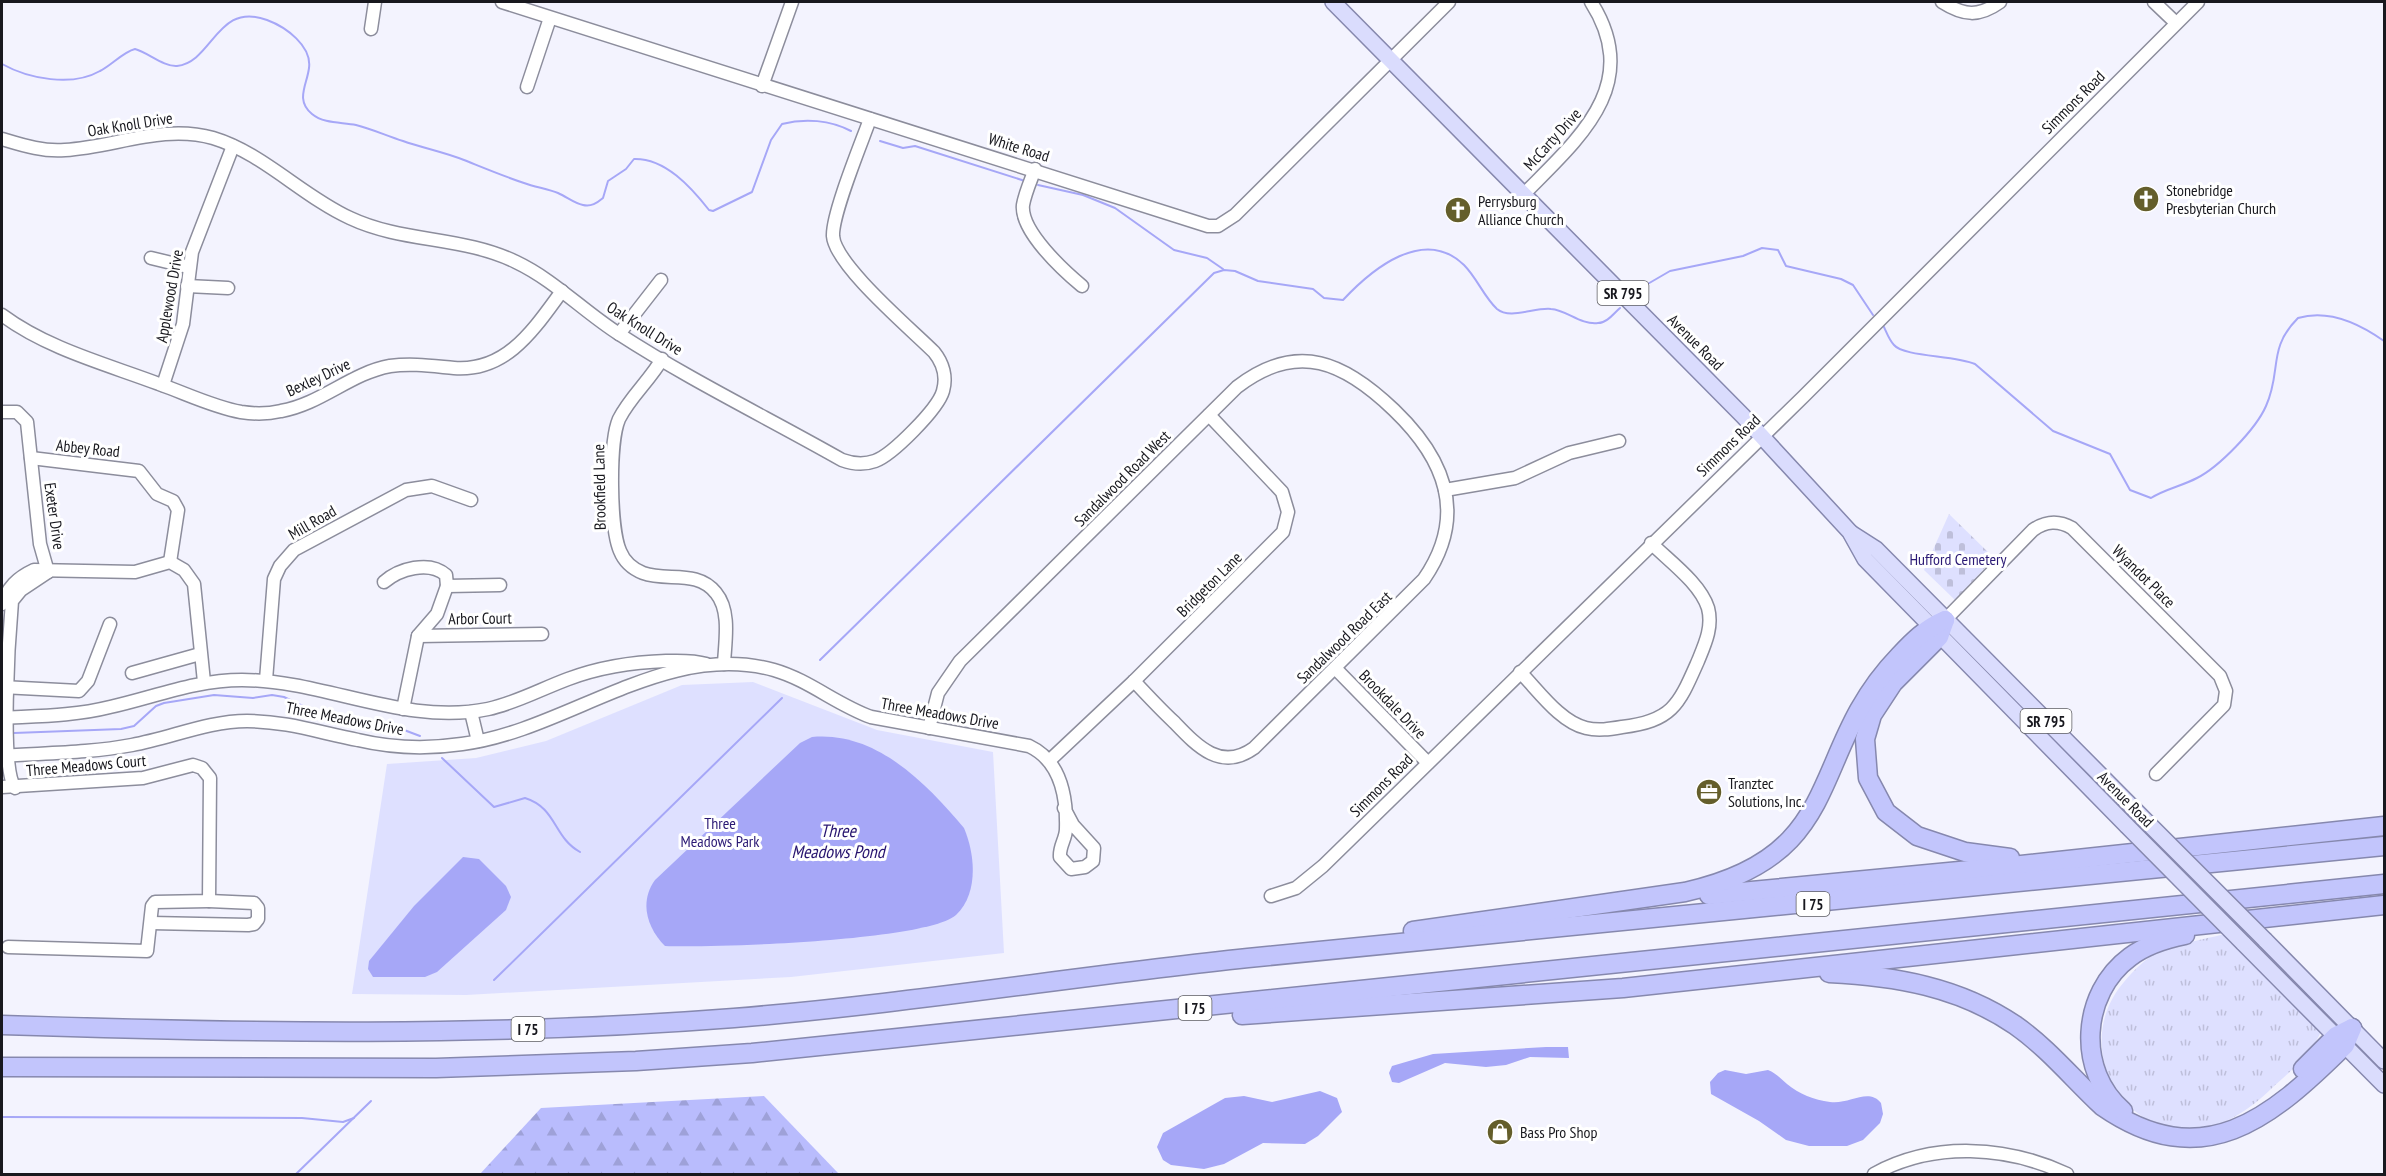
<svg xmlns="http://www.w3.org/2000/svg" width="2386" height="1176" font-family="'PT Sans Narrow',sans-serif">
	<defs>
		<pattern id="grass-tufts" width="24" height="20" patternUnits="userSpaceOnUse" patternTransform="scale(1.5)"><rect width="24" height="20" fill="#dee0ff"/><path d="M3 7l-1-3M5 7V3M7 7l1-3M15 17l-1-3M17 17v-4M19 17l1-3" fill="none" stroke="#bebfda"/></pattern>
		<pattern id="forest-firs" width="22" height="20" patternUnits="userSpaceOnUse" patternTransform="scale(1.5)"><rect width="22" height="20" fill="#b9bcfd"/><path d="M5 1l3.5 6h-7zM16 11l3.5 6h-7z" fill="#9ea1d8"/></pattern>
		<pattern id="cemetery-stones" width="16" height="16" patternUnits="userSpaceOnUse" patternTransform="scale(1.5)"><rect width="16" height="16" fill="#dee0ff"/><path d="M2 7V4a2 2 0 0 1 4 0v3zM10 15v-3a2 2 0 0 1 4 0v3z" fill="#bebfda"/></pattern>
	</defs>
	<rect width="100%" height="100%" fill="#f3f3fe"/>
	<path fill="url(#grass-tufts)" d="M 2224,934 L 2322,1029 C 2312,1054 2293,1069 2273,1087 C 2257,1103 2235,1120 2212,1126 C 2127,1150 2067,1048 2124,982 C 2133,971 2146,958 2158,952 C 2178,943 2203,940 2224,934 Z"/>
	<path fill="url(#forest-firs)" d="M 764,1096 L 839,1174 L 480,1174 L 541,1108 Z"/>
	<path fill="url(#cemetery-stones)" d="M 1949,514 L 1994,558 L 1955,600 L 1924,570 Z"/>
	<path fill="#dee0ff" d="M 753,682 L 877,730 L 993,752 L 1004,953 L 791,977 L 466,995 L 352,994 L 387,764 L 476,758 L 546,741 L 682,685 Z"/>
	<g fill="#a6a7f7">
		<path d="M 812,737 C 876,731 926,783 964,828 C 975,854 979,893 956,915 C 927,941 712,948 665,946 C 647,928 639,902 655,880 L 783,759 L 800,743 Z"/>
		<path d="M 463,857 L 479,859 L 506,886 L 511,897 L 506,910 L 437,972 L 425,977 L 373,977 L 368,969 L 369,961 L 414,906 Z"/>
		<path d="M 1546,1047 L 1568,1047 L 1569,1058 L 1530,1057 L 1506,1065 L 1486,1067 L 1445,1063 L 1399,1083 L 1392,1082 L 1389,1073 L 1392,1066 L 1433,1054 Z"/>
		<path d="M 1725,1070 L 1746,1074 L 1768,1070 C 1776,1073 1781,1079 1787,1084 C 1799,1094 1814,1100 1830,1102 C 1849,1105 1868,1087 1881,1103 L 1883,1114 L 1880,1123 L 1863,1140 L 1847,1146 L 1809,1146 L 1786,1140 L 1759,1121 L 1711,1094 L 1710,1082 L 1718,1073 Z"/>
		<path d="M 1320,1091 L 1337,1098 L 1342,1112 L 1318,1136 L 1305,1144 L 1263,1143 L 1224,1164 L 1204,1169 L 1171,1165 L 1163,1160 L 1157,1147 L 1163,1133 L 1225,1098 L 1244,1096 L 1272,1102 Z"/>
	</g>
	<g fill="none" stroke-linecap="round" stroke-linejoin="round">
		<g stroke="#a6a7f7" stroke-width="2">
			<path d="M 2,64 C 29,79 72,87 100,71 C 112,65 123,52 135,49 C 147,52 164,67 177,66 C 213,62 217,1 267,20 C 286,27 312,46 309,68 C 307,85 295,100 312,114 C 324,124 342,122 356,125 C 372,129 387,136 403,141 C 423,148 444,152 464,160 C 484,168 503,176 524,183 C 535,187 548,189 558,193 C 567,197 574,203 583,205 C 591,207 597,203 603,198 L 608,181 L 626,169 L 634,159 C 665,158 691,187 709,210 L 713,211 L 752,192 L 771,140 L 782,124 C 805,118 830,120 851,131"/>
			<path d="M 880,141 L 903,148 L 915,146 L 1025,181"/>
			<path d="M 1038,185 L 1083,195 L 1115,208 L 1174,250 L 1207,258 L 1223,269"/>
			<path d="M 1639,289 L 1670,271 L 1743,256 L 1762,248 L 1778,250 L 1786,266 L 1841,279 L 1853,285 L 1873,315"/>
			<path d="M 1883,325 C 1886,331 1889,340 1894,345 C 1904,357 1955,355 1975,364 L 2053,431 L 2110,454 L 2130,490 L 2151,498 C 2165,489 2182,486 2197,478 C 2219,467 2256,429 2266,406 C 2282,371 2267,349 2298,318 C 2328,309 2360,324 2384,341"/>
			<path d="M 820,660 L 1214,273 L 1224,270 L 1235,271 L 1258,281 L 1313,289 L 1324,298 L 1343,300 C 1372,269 1424,226 1464,265 C 1477,278 1484,297 1497,309 C 1510,320 1535,307 1551,309 C 1567,310 1580,325 1598,323 C 1607,323 1614,313 1620,308"/>
			<path d="M 14,733 L 121,729 L 134,726 L 156,706 L 164,703 L 214,695 L 253,698 L 272,695 L 284,697 L 311,710 L 396,727 L 420,736"/>
			<path d="M 442,758 L 494,807 L 525,798 C 557,808 553,837 580,852"/>
			<path d="M 494,980 L 782,698"/>
			<path d="M 2,1117 L 302,1118 L 343,1122 L 354,1118"/>
			<path d="M 296,1174 L 371,1101"/>
		</g>
		<defs>
			<g id="minor">
				<path d="M 502,2 L 1208,226 L 1218,226 L 1235,215 L 1449,2"/>
				<path d="M 1942,2 C 1964,16 1979,17 2000,2"/>
				<path d="M 2154,2 L 2176,23"/>
				<path d="M 371,29 L 375,2"/>
				<path d="M 762,86 L 792,2"/>
				<path d="M 527,87 L 550,18"/>
				<path d="M 2,139 C 22,145 43,152 65,150 C 115,147 163,124 213,138 C 263,153 302,196 350,218 C 403,243 463,236 516,262 C 554,280 583,311 619,334 C 690,380 768,418 842,460 C 853,464 864,465 875,461 C 892,455 938,409 943,391 C 947,377 943,363 934,352 C 911,329 835,265 833,236 C 832,214 861,144 870,119"/>
				<path d="M 1035,169 C 1031,180 1025,193 1023,205 C 1020,231 1064,271 1082,286"/>
				<path d="M 1524,194 C 1578,139 1644,85 1591,2"/>
				<path d="M 151,258 L 188,267"/>
				<path d="M 187,286 L 228,288"/>
				<path d="M 2,315 C 48,349 106,364 159,384 C 185,393 213,407 241,412 C 254,414 268,414 281,411 C 321,404 351,373 390,366 C 412,363 432,366 454,368 C 507,372 534,329 562,291"/>
				<path d="M 619,334 L 661,280"/>
				<path d="M 662,359 C 650,380 630,397 619,419 C 609,442 610,528 620,551 C 624,561 633,569 643,573 C 667,582 697,569 716,593 C 731,611 725,642 724,664"/>
				<path d="M 163,385 L 183,324 L 192,252 L 233,146"/>
				<path d="M 2,412 L 17,412 L 27,422 L 40,544 L 48,572"/>
				<path d="M 31,458 L 139,471 L 157,494 L 173,501 L 178,510 L 170,562"/>
				<path d="M 1445,490 L 1515,478 L 1569,453 L 1619,441"/>
				<path d="M 384,582 C 399,569 429,560 446,575 L 447,586 L 500,585"/>
				<path d="M 2,604 C 8,587 17,578 34,570 L 135,572 L 170,562 L 184,570 L 194,584 L 204,682"/>
				<path d="M 1945,620 L 2033,530 C 2046,521 2058,520 2072,528 L 2220,676 L 2226,691 L 2224,705 L 2156,774"/>
				<path d="M 418,636 L 542,634"/>
				<path d="M 1335,668 L 1428,763"/>
				<path d="M 1520,672 C 1538,690 1560,722 1586,728 C 1598,731 1610,729 1622,727 C 1673,721 1679,704 1698,661 C 1705,644 1713,627 1708,608 C 1700,583 1669,561 1651,543"/>
				<path d="M 132,673 L 200,654"/>
				<path d="M 266,680 L 274,579 L 280,566 L 294,550 L 406,490 L 432,486 L 471,500"/>
				<path d="M 2,687 L 79,691 L 88,681 L 110,624"/>
				<path d="M 403,709 L 418,636 L 437,614 L 447,586"/>
				<path d="M 471,712 L 478,741"/>
				<path d="M 2,718 C 38,716 74,716 110,707 C 155,697 195,680 242,680 C 325,680 404,726 488,709 C 516,703 541,689 568,679 C 600,667 633,662 666,661 C 680,661 693,660 706,664"/>
				<path d="M 929,728 L 938,693 L 960,661 L 1237,387 C 1298,340 1345,363 1394,410 C 1445,459 1468,515 1424,579 L 1254,748 C 1221,772 1197,746 1174,722 C 1160,709 1147,695 1134,681"/>
				<path d="M 2,756 C 45,753 90,753 132,745 C 171,738 208,721 247,721 C 286,721 321,733 358,740 C 392,748 428,749 462,744 C 566,731 665,640 774,670 C 809,680 837,705 871,717 L 1029,746 C 1061,761 1067,796 1066,829 C 1066,839 1059,846 1060,857 L 1071,869 L 1085,867 L 1093,861 L 1094,848 L 1073,825 L 1064,808"/>
				<path d="M 1050,760 L 1134,681 L 1283,532 L 1288,512 L 1282,492 L 1209,415"/>
				<path d="M 2,787 L 143,778 L 193,765 L 202,768 L 210,778 L 209,901 L 155,902 L 152,906 L 147,951 L 8,947"/>
				<path d="M 15,788 C 0,767 9,635 12,601 L 21,590 L 48,572"/>
				<path d="M 1271,896 L 1296,888 L 1323,866 L 1803,397 L 2198,2"/>
				<path d="M 151,923 L 248,925 L 254,924 L 258,919 L 258,908 L 254,903 L 209,901"/>
				<path d="M 1874,1174 C 1934,1141 2007,1146 2067,1174"/>
			</g>
			<g id="major">
				<path d="M 1333,2 L 1743,416 L 1850,532 L 1865,559 L 2127,826"/>
				<path d="M 1851,533 L 1876,549 L 2147,822"/>
				<path d="M 2265,940 L 2384,1061"/>
				<path d="M 2243,943 L 2384,1085"/>
			</g>
			<g id="highway">
				<path d="M 1945,620 L 1939,637 L 1893,683 L 1872,715 L 1865,739 L 1868,778 L 1886,812 L 1917,836 L 1965,852 L 2010,858"/>
				<path d="M 1709,895 L 2012,866 L 2384,826"/>
				<path d="M 1413,931 L 1685,892 C 1851,855 1806,752 1899,656 C 1913,641 1926,628 1945,620"/>
				<path d="M 1829,973 C 1895,976 1959,987 2015,1025 C 2048,1048 2073,1079 2102,1106 C 2203,1176 2270,1119 2345,1045 L 2352,1028"/>
				<path d="M 1242,1015 L 1623,988 L 2384,905"/>
				<path d="M 2,1025 C 246,1033 490,1037 734,1018 C 906,1004 1076,976 1248,958 C 1627,920 2006,886 2384,846"/>
				<path d="M 2,1067 L 436,1068 L 636,1061 L 752,1053 L 2384,884"/>
				<path d="M 2303,1069 L 2336,1036 L 2352,1028"/>
				<path d="M 2123,1111 C 2076,1071 2081,993 2130,957 C 2146,945 2165,939 2185,935"/>
			</g>
		</defs>
		<use href="#minor" stroke="#8c8d9c" stroke-width="15"/>
		<use href="#major" stroke="#8688ae" stroke-width="18"/>
		<use href="#highway" stroke="#8688ae" stroke-width="21"/>
		<use href="#minor" stroke="#fff" stroke-width="12"/>
		<use href="#major" stroke="#dadcfd" stroke-width="15"/>
		<use href="#highway" stroke="#c2c5fc" stroke-width="18"/>
		<defs>
			<g id="major-bridge">
				<path d="M 2147,822 L 2265,940"/>
				<path d="M 2127,826 L 2243,943"/>
			</g>
		</defs>
		<use href="#major-bridge" stroke="#8688ae" stroke-width="18" stroke-linecap="butt"/>
		<use href="#major-bridge" stroke="#dadcfd" stroke-width="15"/>
	</g>
	<defs>
		<symbol id="church-disc" viewBox="-11 -11 22 22"><circle r="9.5" fill="#645e2b" stroke="#fff"/><path d="M-1.2-6h2.4v3.5h3.3v2.4h-3.3V6h-2.4V-.1h-3.3v-2.4h3.3Z" fill="#fff"/></symbol>
		<symbol id="office-disc" viewBox="-11 -11 22 22"><circle r="9.5" fill="#645e2b" stroke="#fff"/><path d="M-6-3h4V-5.5h4V-3h4V5H-6ZM-1-4.5V-3h2v-1.5ZM-6 0V1H6V0Z" fill="#fff"/></symbol>
		<symbol id="shop-disc" viewBox="-11 -11 22 22"><circle r="9.5" fill="#645e2b" stroke="#fff"/><path d="M-5-2.5h2.3a2.7 3.5 0 0 1 5.4 0H5L5.5 6h-11ZM-1.5-2.5h3a1.5 2.3 0 0 0-3 0Z" fill="#fff"/></symbol>
	</defs>
	<g fill-rule="evenodd">
		<use href="#church-disc" x="2131" y="184" width="30" height="30"/>
		<use href="#church-disc" x="1443" y="195" width="30" height="30"/>
		<use href="#office-disc" x="1694" y="777" width="30" height="30"/>
		<use href="#shop-disc" x="1485" y="1117" width="30" height="30"/>
	</g>
	<g text-anchor="middle" dominant-baseline="central" stroke-width="6" stroke-linejoin="round" paint-order="stroke">
		<g fill="#fff" stroke="#5d5d62" stroke-width="1.5">
			<rect x="1597.5" y="281" width="51" height="24" rx="4.5"/>
			<rect x="2020.5" y="709" width="51" height="24" rx="4.5"/>
			<rect x="1796.5" y="892" width="33" height="24" rx="4.5"/>
			<rect x="1178.5" y="996" width="33" height="24" rx="4.5"/>
			<rect x="511.5" y="1017" width="33" height="24" rx="4.5"/>
		</g>
		<g font-size="15" font-weight="bold" fill="#18181e">
			<text x="1623" y="293">SR 795</text>
			<text x="2046" y="721">SR 795</text>
			<text x="1813" y="904">I 75</text>
			<text x="1195" y="1008">I 75</text>
			<text x="528" y="1029">I 75</text>
		</g>
		<g font-size="16" fill="#18181e" stroke="#fff">
			<text transform="translate(2073 102) rotate(-45)">Simmons Road</text>
			<text transform="translate(130 124) rotate(-9)">Oak Knoll Drive</text>
			<text transform="translate(1552 139) rotate(-48)">McCarty Drive</text>
			<text transform="translate(1019 147) rotate(17)">White Road</text>
			<text transform="translate(169 296) rotate(-80)">Applewood Drive</text>
			<text transform="translate(645 328) rotate(32)">Oak Knoll Drive</text>
			<text transform="translate(1696 342) rotate(45)">Avenue Road</text>
			<text transform="translate(318 377) rotate(-25)">Bexley Drive</text>
			<text transform="translate(1728 445) rotate(-44)">Simmons Road</text>
			<text transform="translate(88 448) rotate(6)">Abbey Road</text>
			<text transform="translate(1122 478) rotate(-45)">Sandalwood Road West</text>
			<text transform="translate(599 487) rotate(-91)">Brookfield Lane</text>
			<text transform="translate(55 516) rotate(82)">Exeter Drive</text>
			<text transform="translate(312 522) rotate(-30)">Mill Road</text>
			<text transform="translate(2144 576) rotate(45)">Wyandot Place</text>
			<text transform="translate(1209 584) rotate(-45)">Bridgeton Lane</text>
			<text transform="translate(480 618) rotate(-1)">Arbor Court</text>
			<text transform="translate(1344 637) rotate(-44)">Sandalwood Road East</text>
			<text transform="translate(1393 704) rotate(46)">Brookdale Drive</text>
			<text transform="translate(940 713) rotate(10)">Three Meadows Drive</text>
			<text transform="translate(345 718) rotate(11)">Three Meadows Drive</text>
			<text transform="translate(86 765) rotate(-5)">Three Meadows Court</text>
			<text transform="translate(1381 785) rotate(-45)">Simmons Road</text>
			<text transform="translate(2126 799) rotate(45)">Avenue Road</text>
		</g>
		<g font-size="16" fill="#18181e" stroke="#fff" text-anchor="start">
			<text x="2166" y="190">Stonebridge<tspan x="2166" dy="18">Presbyterian Church</tspan></text>
			<text x="1478" y="201">Perrysburg<tspan x="1478" dy="18">Alliance Church</tspan></text>
			<text x="1728" y="783">Tranztec<tspan x="1728" dy="18">Solutions, Inc.</tspan></text>
			<text x="1520" y="1132">Bass Pro Shop</text>
		</g>
		<g font-size="16" fill="#2b1a75" stroke="#fff">
			<text x="1958" y="559">Hufford Cemetery</text>
			<text x="720" y="823">Three<tspan x="720" dy="18">Meadows Park</tspan></text>
		</g>
		<g font-size="18" font-style="italic" fill="#27146f" stroke="#fff">
			<text x="838" y="830">Three<tspan x="838" dy="21">Meadows Pond</tspan></text>
		</g>
	</g>
	<rect width="2386" height="1176" fill="none" stroke="#18181e" stroke-width="6"/>
</svg>
